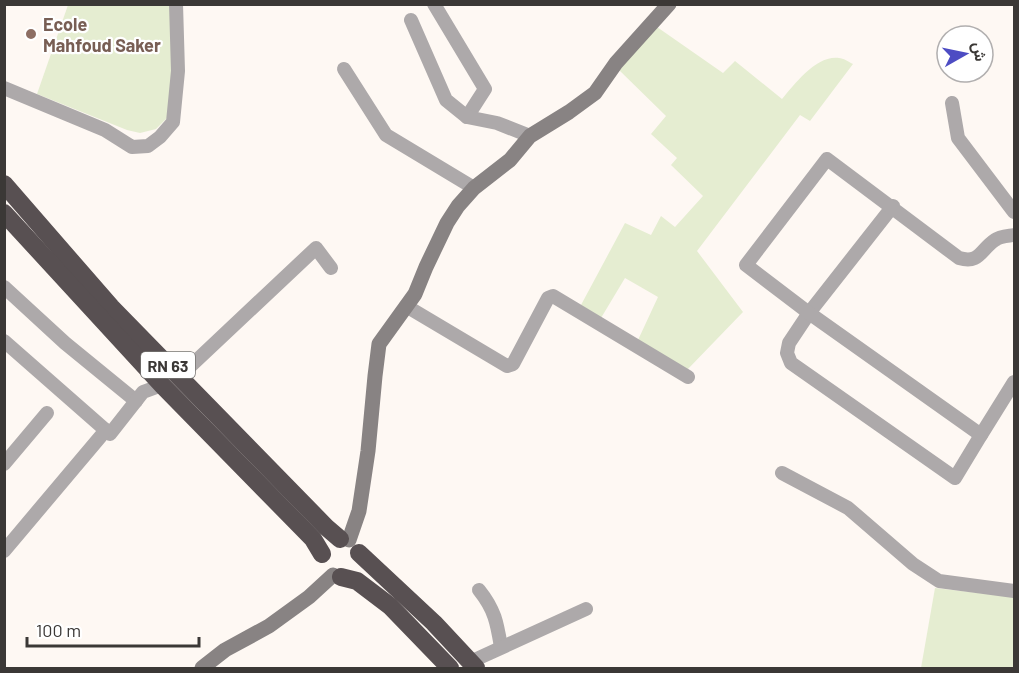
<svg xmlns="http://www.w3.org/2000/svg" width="1019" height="673" font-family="Barlow,Vazirmatn,sans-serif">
	<rect width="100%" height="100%" fill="#fef8f3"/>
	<g fill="#e5edd1">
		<path d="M 68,5 L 170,5 L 173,76 L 168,117 L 156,129 L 140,133 L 127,130 L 37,94 Z"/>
		<path d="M 657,27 L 723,73 L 735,61 L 782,99 C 795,84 816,55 839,58 C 843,58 849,62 853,64 L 810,121 L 800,115 L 697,251 L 743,312 L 687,370 L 638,340 L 658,297 L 625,278 L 601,318 L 581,305 L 625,223 L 651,235 L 661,216 L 675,227 L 703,196 L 671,165 L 677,158 L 651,134 L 666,116 L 619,70 Z"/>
		<path d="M 935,588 L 1014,597 L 1013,668 L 921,668 Z"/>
	</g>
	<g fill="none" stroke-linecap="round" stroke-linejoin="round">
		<g stroke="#ada9aa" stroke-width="14">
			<path d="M 434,4 L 485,89 L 467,117"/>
			<path d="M 411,20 L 446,100 L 467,117 L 497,123 L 530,136"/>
			<path d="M 344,69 L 386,135 L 474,188"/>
			<path d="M 4,88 L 105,130 L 132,147 L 148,146 L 160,137 L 173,122 L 178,71 L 176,4"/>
			<path d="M 952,103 L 958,138 L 1014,212"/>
			<path d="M 893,206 L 809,313 L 789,343 L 787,353 L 791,363 L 955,478 L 981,435"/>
			<path d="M 1014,235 C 1009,236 1000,236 995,240 C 980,250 980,264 959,258 L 827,159 L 746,265 L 809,313 L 981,435 L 1014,382"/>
			<path d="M 4,287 L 65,343 L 136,401"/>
			<path d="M 406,306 L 507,366 L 513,364 L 548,298 L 553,296 L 688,377"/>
			<path d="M 4,341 L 110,434 L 143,392 L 162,385"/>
			<path d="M 180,376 L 316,248 L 331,268"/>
			<path d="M 4,464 L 47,413"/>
			<path d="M 782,473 L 848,508 L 913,564 L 939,581 L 1014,591"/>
			<path d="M 4,551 L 106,430"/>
			<path d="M 479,590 C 495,610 497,623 501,647"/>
			<path d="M 470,662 L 586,609"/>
		</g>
		<g stroke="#888383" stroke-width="15">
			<path d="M 349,540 L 359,511 L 368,451 L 375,376 L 379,344 L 415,294 L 426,267 L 447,223 L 458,206 L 474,188 L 510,160 L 530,136 L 569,112 L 595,93 L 616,63 L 669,4"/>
			<path d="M 202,668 L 225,650 L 269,626 L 309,597 L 333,575"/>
		</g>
		<g stroke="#585052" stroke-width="18">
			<path d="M 4,184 L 111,307 L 326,527 L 340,539"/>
			<path d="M 4,213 L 162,385 L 313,539 L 322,554"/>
			<path d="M 359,553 L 434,623 L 476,668"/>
			<path d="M 341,577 L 357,581 L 390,606 L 450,668"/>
		</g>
	</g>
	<circle fill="#8d6e63" stroke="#fff" stroke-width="2" cx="31" cy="34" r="6"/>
	<g text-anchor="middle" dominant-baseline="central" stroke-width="4.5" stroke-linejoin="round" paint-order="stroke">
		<rect fill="#fff" stroke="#767472" stroke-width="1.5" x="141" y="352" width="54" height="26" rx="4.5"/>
		<g font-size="16" font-weight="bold" fill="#3b3836">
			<text x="168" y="365">RN 63</text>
		</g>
		<g font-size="18" font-weight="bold" fill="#785e54" stroke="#fff" text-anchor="start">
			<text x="43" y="24">Ecole<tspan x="43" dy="21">Mahfoud Saker</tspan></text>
		</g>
	</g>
	<rect width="1019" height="673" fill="none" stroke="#3b3836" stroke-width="12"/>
	<g transform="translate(965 54) rotate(81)"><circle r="28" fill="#ffffff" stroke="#b1afaf" stroke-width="1.5"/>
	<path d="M0-4.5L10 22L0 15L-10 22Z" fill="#4d4cc3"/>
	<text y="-9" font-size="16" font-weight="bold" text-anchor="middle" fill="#3b3836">ش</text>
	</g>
	<path d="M27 637v9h172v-9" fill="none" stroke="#3b3836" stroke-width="3"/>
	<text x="36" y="637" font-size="18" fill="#3b3836" stroke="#ffffff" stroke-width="4.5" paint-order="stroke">100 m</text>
</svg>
